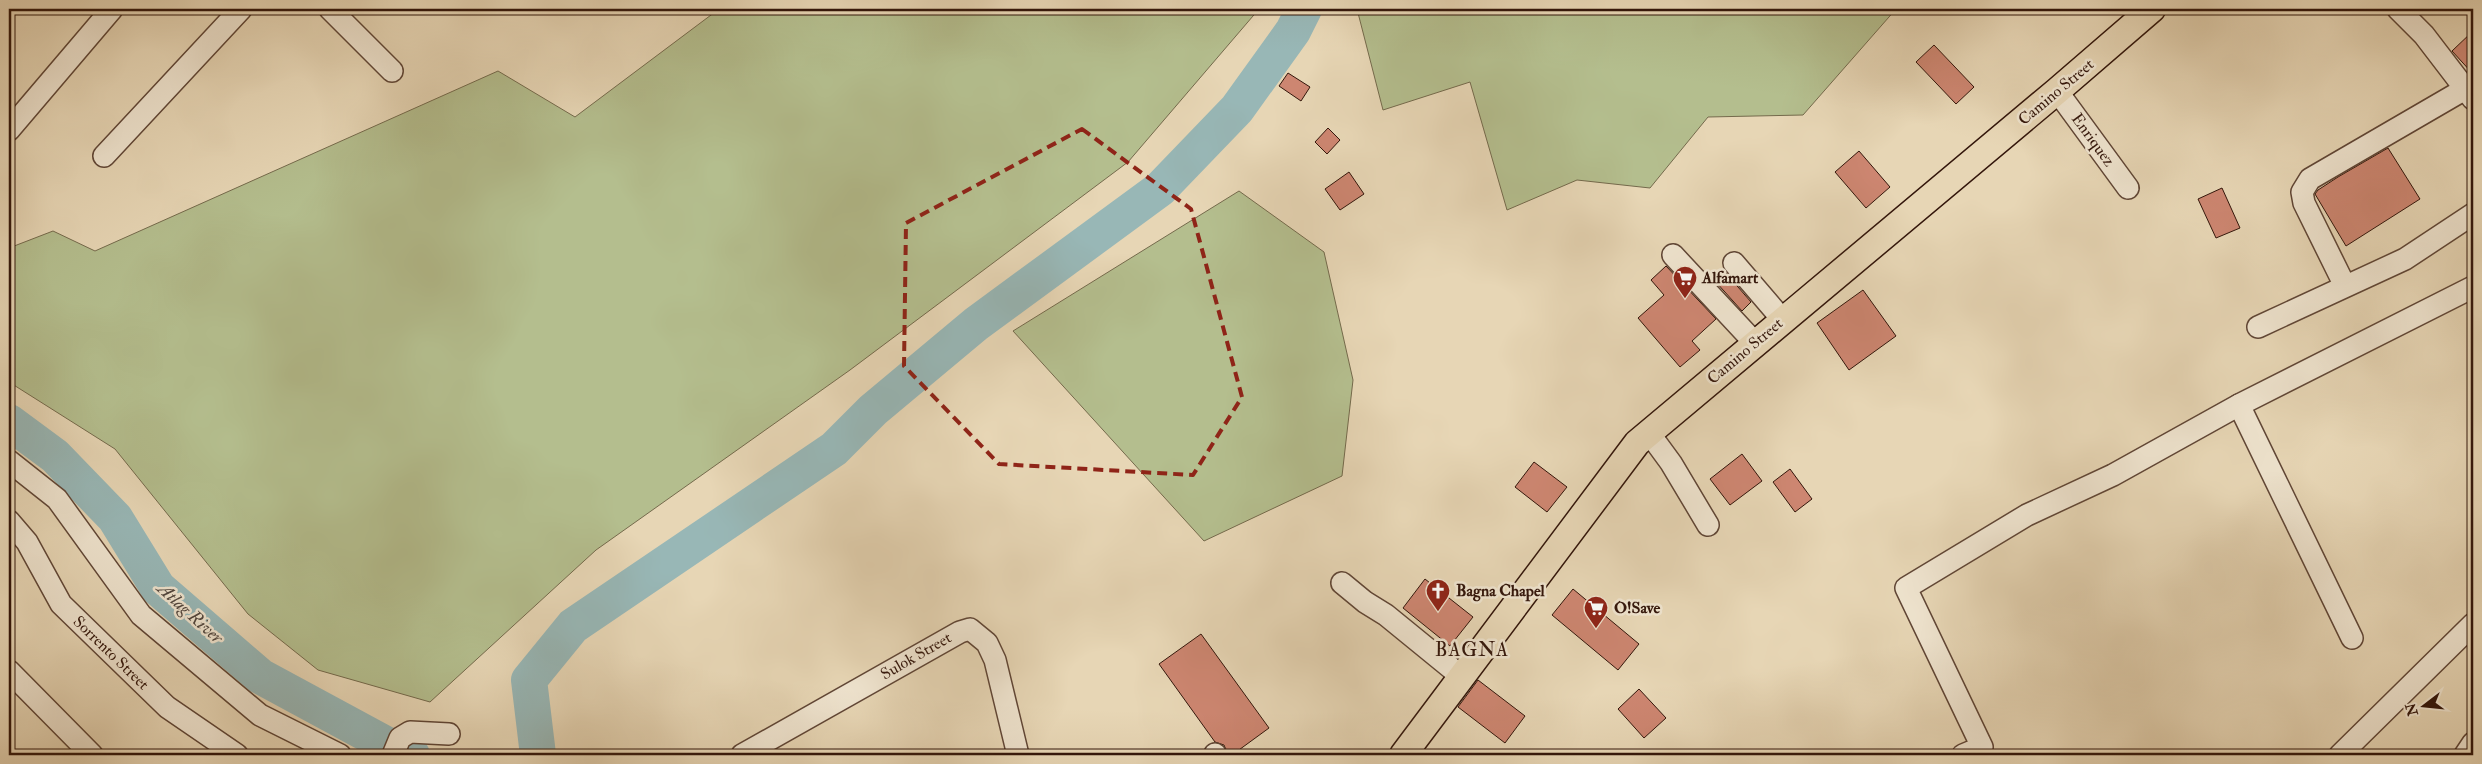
<svg xmlns="http://www.w3.org/2000/svg" width="2482" height="764" font-family="'IM FELL Double Pica',serif">
	<rect width="100%" height="100%" fill="#e7d6b5"/>
	<filter id="stains"><feTurbulence type="fractalNoise" baseFrequency=".004" numOctaves="4"/><feColorMatrix values="0 0 0 0 .2 0 0 0 0 .09 0 0 0 0 .02 0 0 0 .5 -.17"/></filter>
	<radialGradient id="worn" r=".72"><stop offset=".6" stop-color="#630" stop-opacity="0"/><stop offset="1" stop-color="#630" stop-opacity=".3"/></radialGradient>
	<g fill="#b4be8e" stroke="#746a4c">
		<path d="M 719,9 L 1259,9 L 1128,162 L 850,370 L 596,550 L 430,702 L 318,670 L 248,614 L 115,449 L 9,382 L 9,248 L 53,231 L 95,251 L 498,71 L 575,117 Z"/>
		<path d="M 1357,9 L 1896,9 L 1803,115 L 1708,117 L 1650,188 L 1577,180 L 1507,210 L 1470,82 L 1383,110 Z"/>
		<path d="M 1239,191 L 1324,252 L 1353,380 L 1342,476 L 1204,541 L 1013,331 Z"/>
	</g>
	<g fill="none" stroke-linecap="round" stroke-linejoin="round">
		<g stroke="#98b7b6" stroke-width="36">
			<path d="M 9,422 L 55,456 L 115,518 L 158,588 L 260,676 L 395,749 L 412,755"/>
			<path d="M 538,755 L 529,680 L 573,626 L 834,449 L 873,410 L 976,324 L 1160,189 L 1237,109 L 1293,31 L 1304,9"/>
		</g>
	</g>
	<g fill="#cd8671" stroke="#33160b">
		<path d="M 2473,31 L 2473,74 L 2452,51 Z"/>
		<path d="M 1934,45 L 1974,87 L 1956,104 L 1916,62 Z"/>
		<path d="M 1288,73 L 1310,87 L 1301,101 L 1279,86 Z"/>
		<path d="M 1328,128 L 1340,140 L 1327,154 L 1315,142 Z"/>
		<path d="M 2388,148 L 2420,199 L 2346,246 L 2315,194 L 2318,190 L 2338,177 Z"/>
		<path d="M 1859,151 L 1890,187 L 1866,208 L 1835,172 Z"/>
		<path d="M 1349,172 L 1364,194 L 1340,210 L 1325,189 Z"/>
		<path d="M 2222,188 L 2240,228 L 2216,238 L 2198,199 Z"/>
		<path d="M 1666,266 L 1716,319 L 1692,341 L 1700,350 L 1680,367 L 1638,318 L 1664,295 L 1651,280 Z"/>
		<path d="M 1725,272 L 1751,302 L 1742,311 L 1715,281 Z"/>
		<path d="M 1863,290 L 1896,336 L 1849,370 L 1817,323 Z"/>
		<path d="M 1742,454 L 1762,481 L 1730,505 L 1710,479 Z"/>
		<path d="M 1534,462 L 1567,487 L 1547,512 L 1515,487 Z"/>
		<path d="M 1790,469 L 1812,499 L 1795,512 L 1773,482 Z"/>
		<path d="M 1425,579 L 1473,617 L 1450,646 L 1403,608 Z"/>
		<path d="M 1573,589 L 1639,644 L 1618,670 L 1552,615 Z"/>
		<path d="M 1201,634 L 1269,728 L 1232,755 L 1228,755 L 1224,745 L 1215,742 L 1159,664 Z"/>
		<path d="M 1478,680 L 1525,716 L 1505,743 L 1458,707 Z"/>
		<path d="M 1639,689 L 1666,718 L 1644,738 L 1618,709 Z"/>
	</g>
	<g fill="none" stroke-linecap="round" stroke-linejoin="round">
		<defs>
			<g id="minor">
				<path d="M 330,9 L 392,71"/>
				<path d="M 2398,9 L 2424,35 L 2473,99"/>
				<path d="M 2057,91 L 2128,188"/>
				<path d="M 9,130 L 112,9"/>
				<path d="M 104,156 L 241,9"/>
				<path d="M 1673,255 L 1755,343"/>
				<path d="M 1734,263 L 1782,319"/>
				<path d="M 2345,286 L 2304,203 L 2302,192 L 2310,179 L 2465,89"/>
				<path d="M 2258,327 L 2405,259 L 2473,214"/>
				<path d="M 2239,405 L 2352,638"/>
				<path d="M 1649,433 L 1671,463 L 1708,525"/>
				<path d="M 9,461 L 57,499 L 141,615 L 260,715 L 340,755"/>
				<path d="M 9,521 L 27,542 L 61,604 L 167,707 L 237,755"/>
				<path d="M 1342,583 L 1365,602 L 1386,615 L 1462,677"/>
				<path d="M 9,671 L 92,755"/>
				<path d="M 1215,754 L 1216,755"/>
				<path d="M 393,755 L 400,738 L 410,732 L 449,734"/>
				<path d="M 742,755 L 960,632 L 970,629 L 987,643 L 995,660 L 1018,755"/>
				<path d="M 1963,755 L 1982,747 L 1906,588 L 2027,515 L 2113,475 L 2239,405 L 2473,287"/>
				<path d="M 2340,755 L 2473,624"/>
				<path d="M 2465,755 L 2473,743"/>
			</g>
			<path id="major" d="M 1403,755 L 1637,443 L 2057,91 L 2152,9"/>
		</defs>
		<use href="#minor" stroke="#604636" stroke-width="24"/>
		<use href="#major" stroke="#33160b" stroke-width="29"/>
		<use href="#minor" stroke="#efe4cf" stroke-width="21"/>
		<use href="#major" stroke="#e7d6b5" stroke-width="26"/>
	</g>
	<path fill="none" stroke="#8f2418" stroke-width="4" stroke-dasharray="10 6" stroke-linejoin="round" d="M 1082,129 L 1191,209 L 1242,397 L 1193,475 L 999,464 L 904,366 L 906,223 Z"/>
	<defs>
		<symbol id="supermarket-pin" viewBox="-11 -11 22 30"><path d="M0 17L-7.5 6A9.5 9.5 0 1 1 7.5 6Z" fill="#8f2418" stroke="#efe4cf"/><path d="M-6-5.5h2.5l.6 2H6L4.5 2H-2.5L-4.4-4H-6ZM-1.5 3.2a1.3 1.3 0 1 0 .1 0ZM3 3.2a1.3 1.3 0 1 0 .1 0Z" fill="#fff"/></symbol>
		<symbol id="church-pin" viewBox="-11 -11 22 30"><path d="M0 17L-7.5 6A9.5 9.5 0 1 1 7.5 6Z" fill="#8f2418" stroke="#efe4cf"/><path d="M-1.2-6h2.4v3.5h3.3v2.4h-3.3V6h-2.4V-.1h-3.3v-2.4h3.3Z" fill="#fff"/></symbol>
	</defs>
	<g fill-rule="evenodd">
		<use href="#supermarket-pin" x="1671" y="264" width="28" height="38"/>
		<use href="#church-pin" x="1424" y="577" width="28" height="38"/>
		<use href="#supermarket-pin" x="1582" y="594" width="28" height="38"/>
	</g>
	<g text-anchor="middle" dominant-baseline="central" stroke-width="5" stroke-linejoin="round" paint-order="stroke">
		<g font-size="16" fill="#33160b" stroke="#efe4cf">
			<text transform="translate(2056 92) rotate(-40)">Camino Street</text>
			<text transform="translate(2093 140) rotate(54)">Enriquez</text>
			<text transform="translate(1745 351) rotate(-40)">Camino Street</text>
			<text transform="translate(111 653) rotate(44)">Sorrento Street</text>
			<text transform="translate(916 656) rotate(-30)">Sulok Street</text>
		</g>
		<g font-size="16" font-weight="bold" fill="#33160b" stroke="#efe4cf" text-anchor="start">
			<text x="1702" y="278">Alfamart</text>
			<text x="1456" y="591">Bagna Chapel</text>
			<text x="1614" y="608">O!Save</text>
		</g>
		<g font-size="18" font-style="italic" fill="#51463e" stroke="#efe4cf">
			<text transform="translate(190 613) rotate(42)">Atlag River</text>
		</g>
		<g font-size="19" letter-spacing="1" fill="#33160b" stroke="#efe4cf">
			<text x="1472" y="650">BAGNA</text>
		</g>
	</g>
	<rect width="2482" height="764" fill="none" stroke="#e7d6b5" stroke-width="30"/>
	<rect x="10" y="10" width="2462" height="744" fill="none" stroke="#33160b" stroke-width="2.5"/>
	<rect x="15" y="15" width="2452" height="734" fill="none" stroke="#33160b"/>
	<g transform="translate(2424 706) rotate(254)" stroke="#efe4cf" stroke-width="4" paint-order="stroke">
	<path d="M0-4L9 19L0 12L-9 19Z" fill="#33160b"/>
	<text y="-8" font-size="14" font-weight="bold" text-anchor="middle" fill="#33160b">N</text>
	</g>
	<rect width="100%" height="100%" filter="url(#stains)"/>
	<rect width="100%" height="100%" fill="url(#worn)"/>
</svg>
